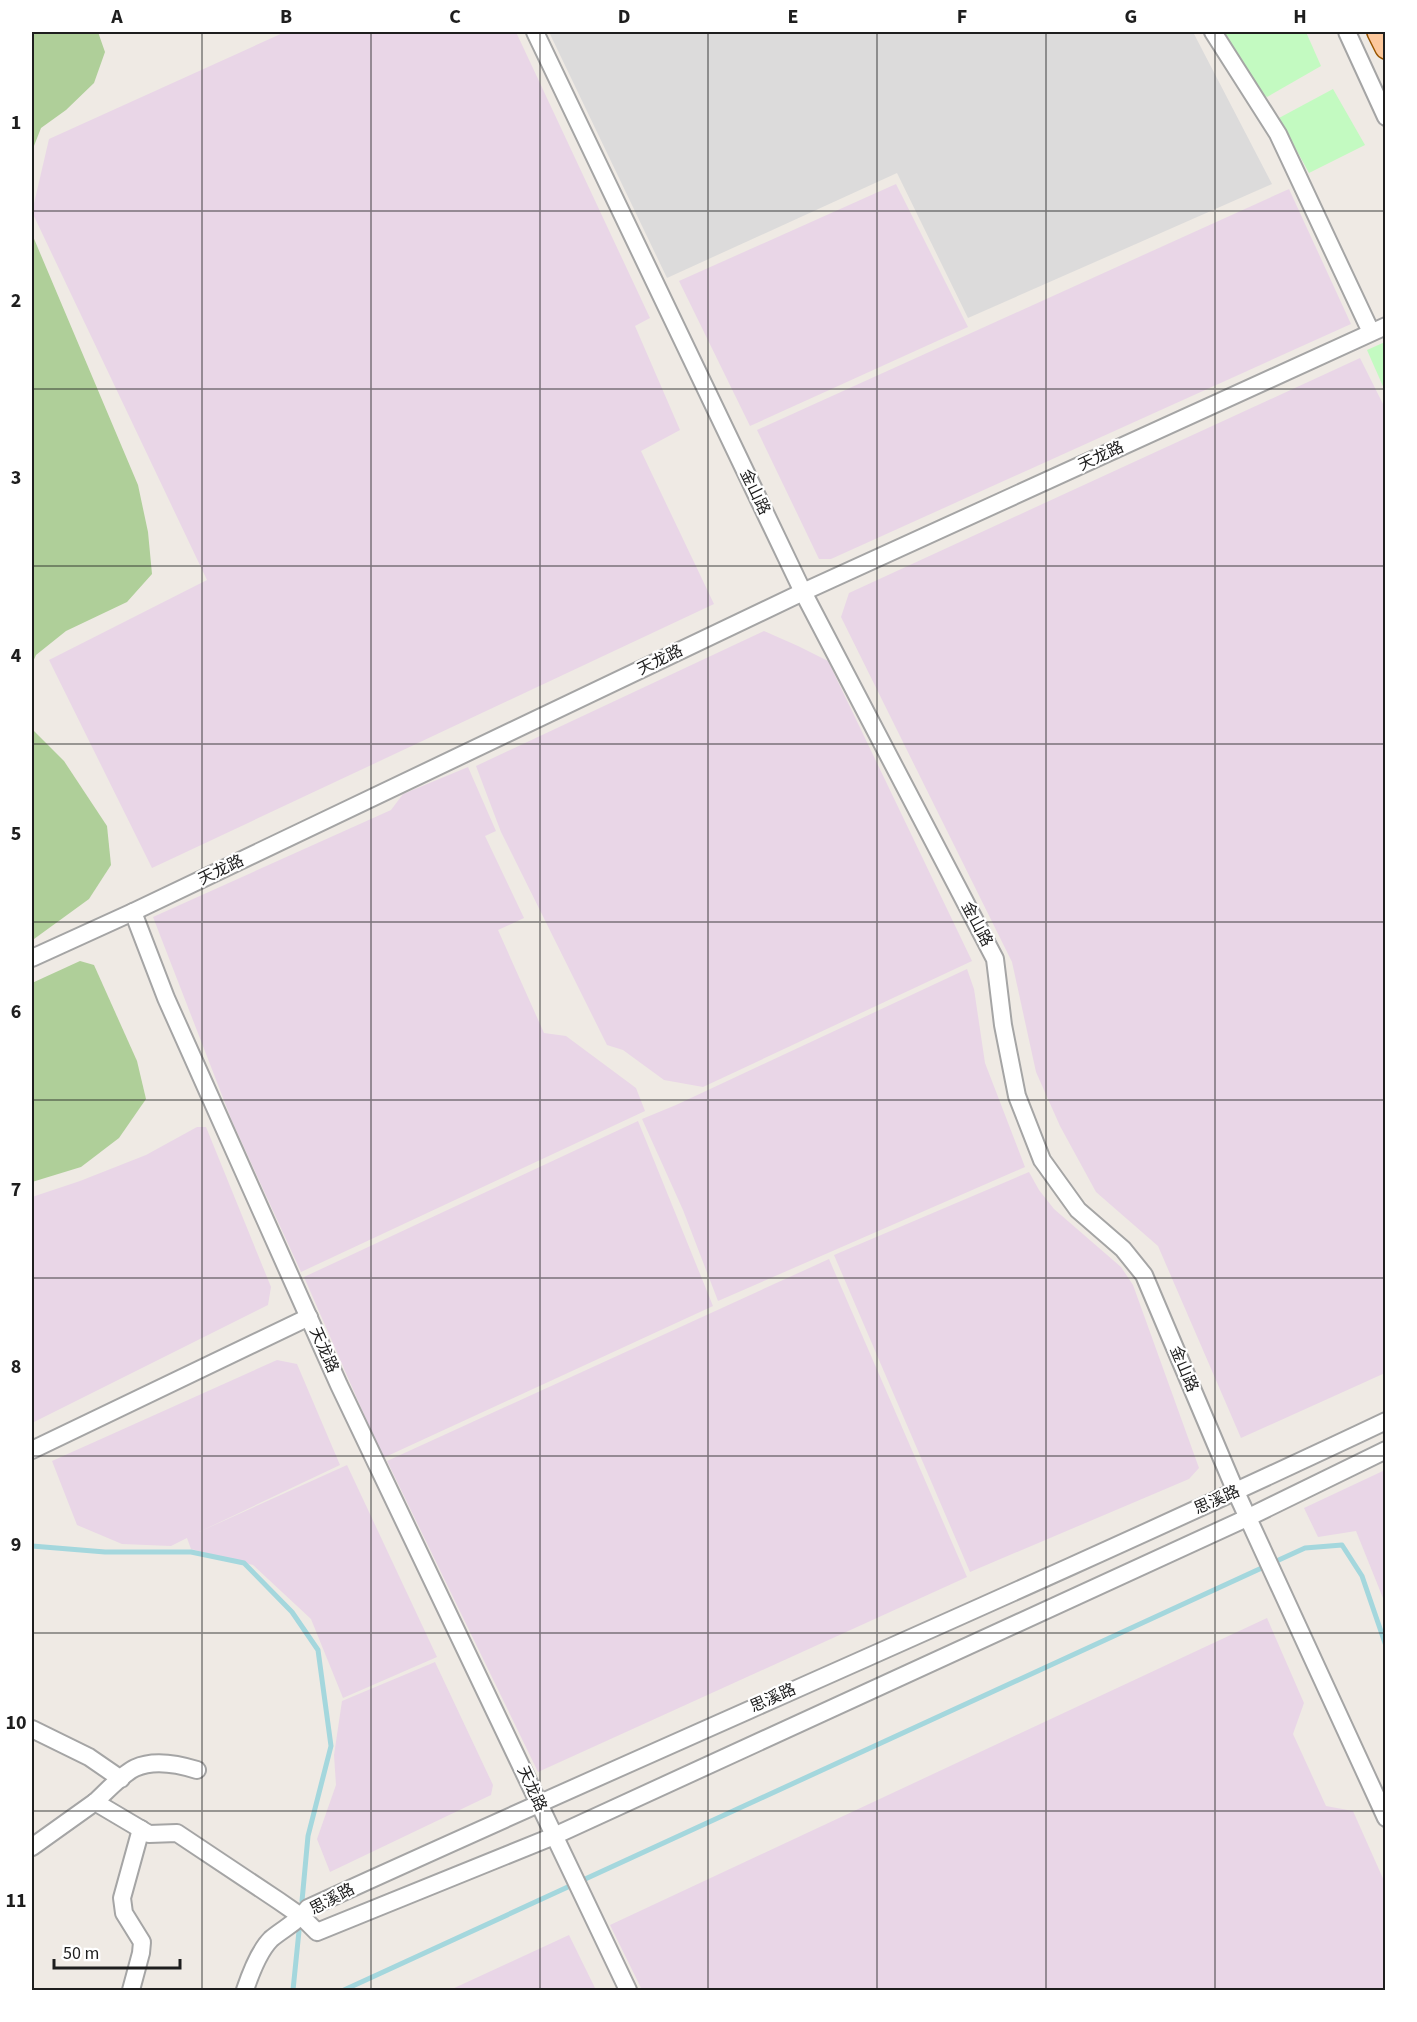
<svg xmlns="http://www.w3.org/2000/svg" width="1417" height="2022" font-family="'Source Sans 3','Noto Sans SC',sans-serif">
	<rect width="100%" height="100%" fill="#efeae4"/>
	<path fill="#dcdbdb" d="M 549,32 L 1193,32 L 1272,184 L 968,318 L 897,173 L 667,278 Z"/>
	<g fill="#e9d6e7">
		<path d="M 285,32 L 516,32 L 650,318 L 635,326 L 680,430 L 641,451 L 714,604 L 152,868 L 49,660 L 207,580 L 32,212 L 49,139 Z"/>
		<path d="M 896,184 L 968,327 L 750,426 L 679,281 Z"/>
		<path d="M 1289,189 L 1351,324 L 831,559 L 819,559 L 757,430 Z"/>
		<path d="M 1360,358 L 1386,410 L 1385,1373 L 1241,1438 L 1158,1246 L 1096,1192 L 1060,1126 L 1036,1072 L 1012,962 L 841,617 L 849,593 Z"/>
		<path d="M 764,631 L 798,646 L 828,661 L 972,961 L 703,1087 L 664,1080 L 623,1050 L 607,1045 L 501,832 L 476,766 Z"/>
		<path d="M 468,767 L 496,831 L 485,836 L 524,918 L 498,930 L 544,1033 L 566,1036 L 636,1088 L 645,1111 L 301,1272 L 232,1121 L 153,917 L 391,810 L 403,794 Z"/>
		<path d="M 967,969 L 974,989 L 985,1063 L 1025,1167 L 718,1301 L 683,1210 L 642,1119 L 676,1105 Z"/>
		<path d="M 638,1121 L 713,1306 L 383,1458 L 304,1277 Z"/>
		<path d="M 197,1127 L 206,1127 L 271,1287 L 268,1305 L 32,1423 L 32,1197 L 80,1181 L 146,1155 Z"/>
		<path d="M 1029,1172 L 1039,1190 L 1054,1209 L 1121,1267 L 1133,1285 L 1199,1468 L 1189,1479 L 970,1572 L 834,1255 Z"/>
		<path d="M 829,1259 L 967,1577 L 538,1772 L 387,1461 Z"/>
		<path d="M 277,1360 L 297,1364 L 340,1465 L 199,1532 L 347,1465 L 437,1657 L 343,1698 L 311,1619 L 253,1565 L 191,1549 L 187,1538 L 171,1546 L 122,1544 L 77,1525 L 52,1461 Z"/>
		<path d="M 1385,1470 L 1385,1603 L 1356,1531 L 1318,1537 L 1304,1508 Z"/>
		<path d="M 1267,1618 L 1304,1703 L 1293,1734 L 1326,1806 L 1353,1811 L 1385,1883 L 1385,1990 L 642,1990 L 610,1925 Z"/>
		<path d="M 435,1662 L 493,1785 L 491,1795 L 330,1872 L 317,1839 L 336,1785 L 334,1755 L 342,1701 Z"/>
		<path d="M 569,1935 L 596,1990 L 450,1990 Z"/>
	</g>
	<g fill="#afcf99">
		<path d="M 32,32 L 98,32 L 105,52 L 94,83 L 66,110 L 41,128 L 32,151 Z"/>
		<path d="M 32,234 L 138,485 L 148,532 L 152,574 L 127,602 L 66,631 L 36,655 L 32,664 Z"/>
		<path d="M 32,729 L 64,761 L 107,826 L 111,865 L 89,899 L 34,939 L 32,939 Z"/>
		<path d="M 80,961 L 94,965 L 137,1061 L 146,1099 L 119,1138 L 81,1167 L 32,1182 L 32,983 Z"/>
	</g>
	<g fill="#c3fac1">
		<path d="M 1221,32 L 1306,32 L 1321,66 L 1267,97 L 1256,88 Z"/>
		<path d="M 1333,89 L 1365,145 L 1309,173 L 1279,118 Z"/>
		<path d="M 1385,342 L 1385,391 L 1367,350 Z"/>
	</g>
	<g fill="none" stroke-linecap="round" stroke-linejoin="round">
		<g stroke="#a4d7dd" stroke-width="5">
			<path d="M 32,1546 L 105,1552 L 191,1552 L 244,1563 L 292,1612 L 318,1650 L 331,1746 L 308,1836 L 302,1901"/>
			<path d="M 293,1990 L 299,1931"/>
			<path d="M 344,1990 L 1305,1548 L 1342,1545 L 1362,1576 L 1386,1646"/>
		</g>
		<defs>
			<g id="minor">
				<path d="M 535,32 L 803,592 L 995,959 L 1003,1025 L 1017,1096 L 1042,1160 L 1078,1210 L 1123,1249 L 1144,1275 L 1236,1492 L 1386,1818"/>
				<path d="M 1213,32 L 1278,134 L 1371,332"/>
				<path d="M 1347,32 L 1386,117"/>
				<path d="M 133,912 L 166,998 L 339,1385 L 628,1990"/>
				<path d="M 32,958 L 133,912 L 803,592 L 1386,326"/>
				<path d="M 32,1450 L 309,1317"/>
				<path d="M 32,1729 L 89,1757 L 121,1779"/>
				<path d="M 95,1802 C 106,1792 122,1774 135,1768 C 154,1759 178,1764 197,1770"/>
				<path d="M 32,1847 L 95,1802 L 149,1834 L 177,1833 L 279,1901 L 302,1917 L 317,1932 L 554,1836 L 1249,1517 L 1386,1450"/>
				<path d="M 131,1990 L 141,1953 L 142,1942 L 124,1913 L 122,1898 L 141,1829"/>
				<path d="M 245,1990 C 250,1975 260,1950 271,1939 C 284,1928 298,1922 308,1908 C 666,1744 1029,1590 1386,1421"/>
			</g>
			<path id="major" d="M 1378,32 L 1386,48"/>
		</defs>
		<use href="#minor" stroke="#a5a5a5" stroke-width="20"/>
		<use href="#major" stroke="#950" stroke-width="24"/>
		<use href="#minor" stroke="#fff" stroke-width="16"/>
		<use href="#major" stroke="#fdc89c" stroke-width="21"/>
	</g>
	<path fill="none" stroke="#1e1e1e" stroke-width="1.5" stroke-opacity="0.55" d="M 202,32 L 202,1990M 371,32 L 371,1990M 540,32 L 540,1990M 708,32 L 708,1990M 877,32 L 877,1990M 1046,32 L 1046,1990M 1215,32 L 1215,1990M 32,211 L 1386,211M 32,389 L 1386,389M 32,566 L 1386,566M 32,744 L 1386,744M 32,922 L 1386,922M 32,1100 L 1386,1100M 32,1278 L 1386,1278M 32,1456 L 1386,1456M 32,1633 L 1386,1633M 32,1811 L 1386,1811"/>
	<g text-anchor="middle" dominant-baseline="central" stroke-width="4.5" stroke-linejoin="round" paint-order="stroke">
		<g font-size="16" fill="#1e1e1e" stroke="#fff">
			<text transform="translate(1101 456) rotate(-25)">天龙路</text>
			<text transform="translate(755 492) rotate(64)">金山路</text>
			<text transform="translate(660 660) rotate(-26)">天龙路</text>
			<text transform="translate(221 870) rotate(-26)">天龙路</text>
			<text transform="translate(977 924) rotate(62)">金山路</text>
			<text transform="translate(324 1350) rotate(66)">天龙路</text>
			<text transform="translate(1184 1369) rotate(67)">金山路</text>
			<text transform="translate(1217 1500) rotate(-24)">思溪路</text>
			<text transform="translate(773 1698) rotate(-24)">思溪路</text>
			<text transform="translate(532 1789) rotate(65)">天龙路</text>
			<text transform="translate(332 1899) rotate(-28)">思溪路</text>
		</g>
	</g>
	<rect width="1417" height="2022" fill="none" stroke="#ffffff" stroke-width="66"/>
	<path d="M54 1959v9h126v-9" fill="none" stroke="#1e1e1e" stroke-width="3"/>
	<text x="63" y="1959" font-size="18" fill="#1e1e1e" stroke="#ffffff" stroke-width="4.5" paint-order="stroke">50 m</text>
	<rect x="33" y="33" width="1351" height="1956" fill="none" stroke="#1e1e1e" stroke-width="2"/>
	<g font-size="20" text-anchor="middle" font-weight="bold" fill="#1e1e1e">
		<text x="117" y="23">A</text>
		<text x="286" y="23">B</text>
		<text x="455" y="23">C</text>
		<text x="624" y="23">D</text>
		<text x="793" y="23">E</text>
		<text x="962" y="23">F</text>
		<text x="1131" y="23">G</text>
		<text x="1300" y="23">H</text>
		<text x="16" y="129">1</text>
		<text x="16" y="307">2</text>
		<text x="16" y="484">3</text>
		<text x="16" y="662">4</text>
		<text x="16" y="840">5</text>
		<text x="16" y="1018">6</text>
		<text x="16" y="1196">7</text>
		<text x="16" y="1373">8</text>
		<text x="16" y="1551">9</text>
		<text x="16" y="1729">10</text>
		<text x="16" y="1907">11</text>
	</g>
</svg>
